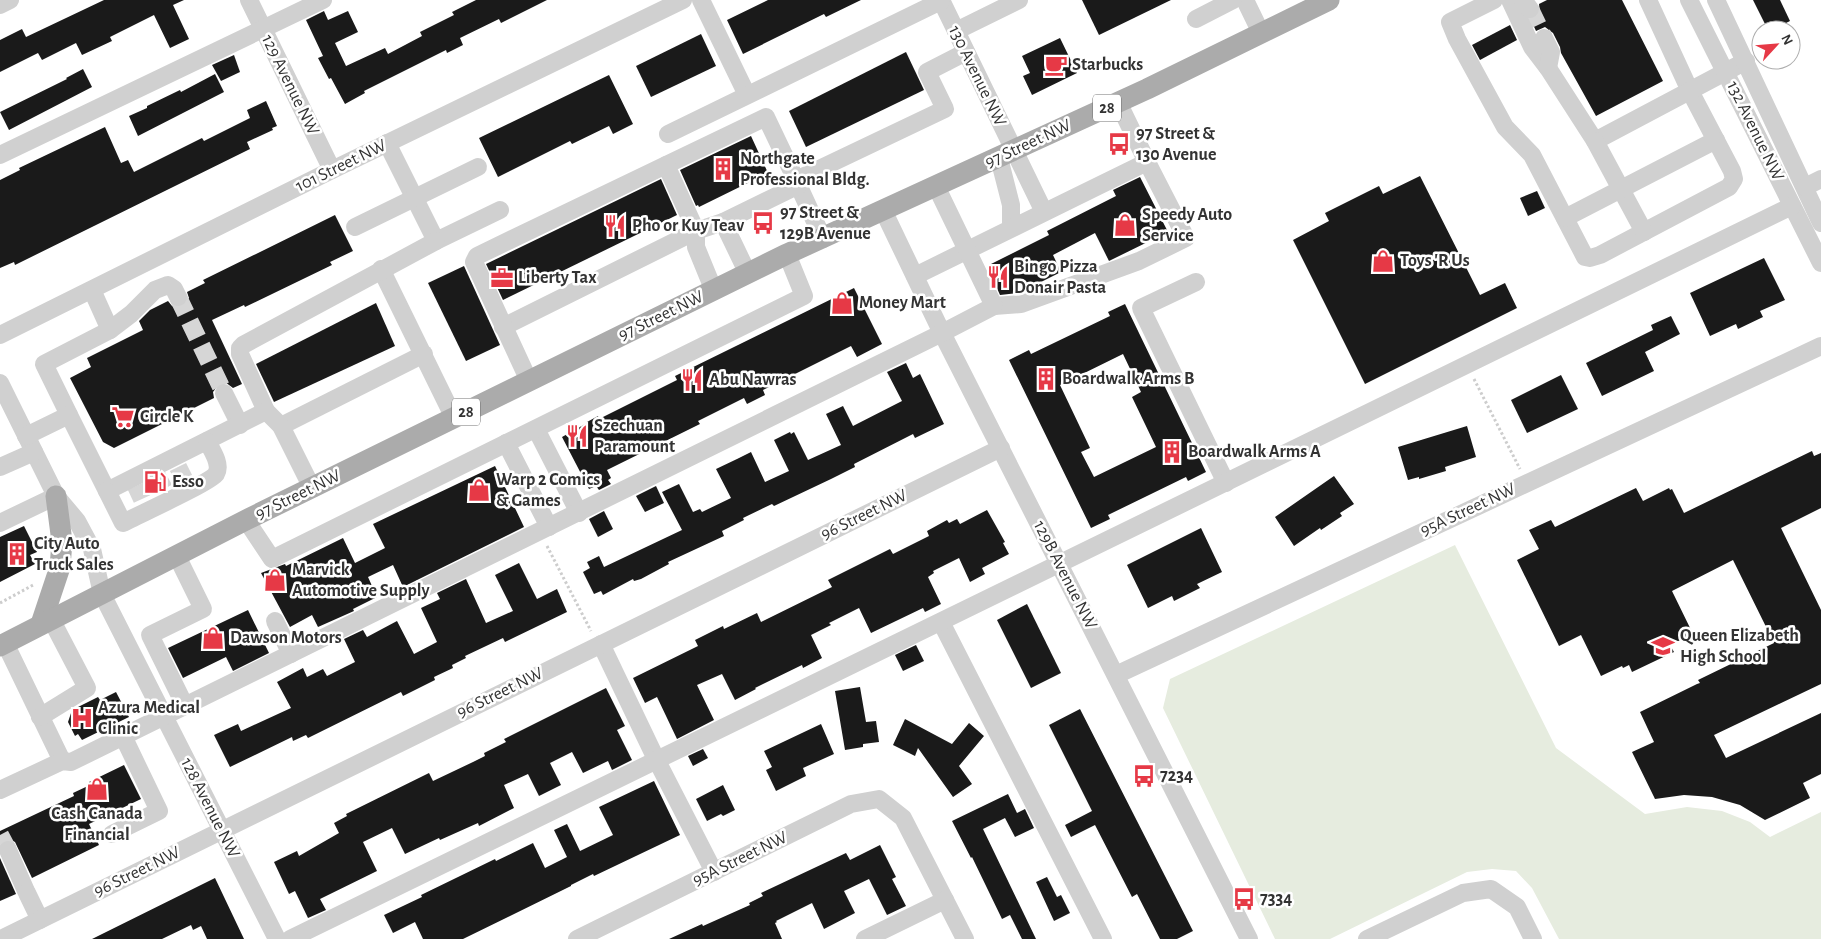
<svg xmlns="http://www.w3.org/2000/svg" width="1821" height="939" font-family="'Alegreya Sans',sans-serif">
	<rect width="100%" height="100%" fill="#fff"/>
	<path fill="#e6ecdf" d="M 1455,545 L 1556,748 L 1645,814 L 1687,807 L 1722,811 L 1750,822 L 1770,837 L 1821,812 L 1821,939 L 1559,939 L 1532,888 L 1516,871 L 1492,869 L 1467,872 L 1330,939 L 1275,939 L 1163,708 L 1170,679 Z"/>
	<g fill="#1a1a1a" fill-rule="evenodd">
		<path d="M 104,0 L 184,0 L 173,5 L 189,39 L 170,48 L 154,15 L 110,37 L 112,41 L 82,55 L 76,43 L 42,60 L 38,53 L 0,72 L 0,40 L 22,29 L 26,37 Z"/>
		<path d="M 476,0 L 547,0 L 501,23 L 499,19 L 460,38 L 463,45 L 447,53 L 446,50 L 364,91 L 365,93 L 345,104 L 331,78 L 329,79 L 318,58 L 323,56 L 306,20 L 324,11 L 328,20 L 348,11 L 358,32 L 335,43 L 346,66 L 385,48 L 388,54 L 422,36 L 420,32 L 454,15 L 452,12 Z"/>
		<path d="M 768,0 L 861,0 L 826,17 L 824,14 L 743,54 L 727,20 Z"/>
		<path d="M 1082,0 L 1171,0 L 1099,35 Z"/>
		<path d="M 1547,0 L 1622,0 L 1663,81 L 1596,116 L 1561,53 L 1560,47 L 1553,33 L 1545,27 L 1536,31 L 1531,20 L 1536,18 L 1540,13 L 1539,4 Z"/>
		<path d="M 1753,0 L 1780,0 L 1790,21 L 1772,30 L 1768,30 Z"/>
		<path d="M 1510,25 L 1517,40 L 1480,60 L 1472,45 Z"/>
		<path d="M 701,34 L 716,66 L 651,97 L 636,66 Z"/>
		<path d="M 1060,38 L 1077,73 L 1032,95 L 1023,76 L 1030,73 L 1022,56 Z"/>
		<path d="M 906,52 L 924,90 L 806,147 L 789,111 Z"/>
		<path d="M 234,55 L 240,72 L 221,81 L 212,65 Z"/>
		<path d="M 83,69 L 92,87 L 9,130 L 0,112 L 67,79 L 66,78 Z"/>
		<path d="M 215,74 L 224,92 L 138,136 L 129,116 L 147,108 L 147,106 L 180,90 L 181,92 Z"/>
		<path d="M 609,75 L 633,124 L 613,134 L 609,126 L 572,144 L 570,141 L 498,177 L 479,138 Z"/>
		<path d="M 266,101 L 277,126 L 272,128 L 273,130 L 247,142 L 250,149 L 15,265 L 14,262 L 0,268 L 0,180 L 20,170 L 19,168 L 105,127 L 121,163 L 128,160 L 134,172 L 202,138 L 204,141 L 250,118 L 247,110 Z"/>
		<path d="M 751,136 L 768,173 L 699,207 L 698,205 L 696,206 L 680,170 Z"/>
		<path d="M 1420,176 L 1480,295 L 1505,283 L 1517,308 L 1365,384 L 1293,240 L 1329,221 L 1325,213 L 1379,186 L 1383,194 Z"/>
		<path d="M 1140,177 L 1168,232 L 1109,261 L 1095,233 L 1053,255 L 1061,272 L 1019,293 L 1000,295 L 987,266 L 1049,235 L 1047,231 L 1116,196 L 1113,190 Z"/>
		<path d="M 661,179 L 677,215 L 503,300 L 486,264 Z"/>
		<path d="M 1537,191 L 1545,208 L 1528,216 L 1520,198 Z"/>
		<path d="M 335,215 L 353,251 L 330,262 L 332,265 L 245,307 L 244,305 L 212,320 L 242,384 L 233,388 L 225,382 L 219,384 L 213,392 L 214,398 L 114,448 L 103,442 L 70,378 L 91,367 L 87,358 L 143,330 L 139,321 L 150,310 L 168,301 L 172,306 L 177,308 L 183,306 L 189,298 L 187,292 L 205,283 L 203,280 Z"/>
		<path d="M 1764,258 L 1785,300 L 1760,311 L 1763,317 L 1738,329 L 1736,324 L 1710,336 L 1690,293 Z"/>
		<path d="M 464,266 L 500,345 L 466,361 L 428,283 Z"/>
		<path d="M 854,288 L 882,344 L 857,357 L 851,346 L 763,390 L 765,395 L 747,404 L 744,398 L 698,421 L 700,424 L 607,470 L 611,478 L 608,480 L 611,484 L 599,490 L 596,486 L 589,489 L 562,437 L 587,423 L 587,422 L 598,416 L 599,419 L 677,380 L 675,376 Z"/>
		<path d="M 376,303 L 395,346 L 274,402 L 256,364 Z"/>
		<path d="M 1125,304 L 1206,472 L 1188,481 L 1186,477 L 1108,515 L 1110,519 L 1091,528 L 1009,360 L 1029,350 L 1031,354 L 1110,316 L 1108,312 ZM 1123,354 L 1141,392 L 1132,397 L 1156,447 L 1094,477 L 1081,452 L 1090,448 L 1060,385 Z"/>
		<path d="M 1671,316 L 1680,334 L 1645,352 L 1654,371 L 1602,396 L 1586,363 L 1653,330 L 1651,325 Z"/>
		<path d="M 906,363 L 913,378 L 920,374 L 944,424 L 915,438 L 913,434 L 854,464 L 855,467 L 831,479 L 774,506 L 772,504 L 743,518 L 744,520 L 722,531 L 724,536 L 668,562 L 669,564 L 641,579 L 634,581 L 633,579 L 603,595 L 601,591 L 594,594 L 583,572 L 590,568 L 587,562 L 599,556 L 604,567 L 682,530 L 662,492 L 679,484 L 693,512 L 700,509 L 702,512 L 731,498 L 716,469 L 737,459 L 751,452 L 765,482 L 789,471 L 774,440 L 790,432 L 791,434 L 794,432 L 808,460 L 841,445 L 826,414 L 843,406 L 853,426 L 902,401 L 887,372 Z"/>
		<path d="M 1561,375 L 1578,409 L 1527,433 L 1511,400 Z"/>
		<path d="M 1467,426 L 1476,457 L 1445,467 L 1446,471 L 1419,479 L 1419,477 L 1408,480 L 1398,447 Z"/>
		<path d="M 1812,451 L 1814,456 L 1821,453 L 1821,508 L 1781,528 L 1821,610 L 1821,684 L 1714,735 L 1726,758 L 1821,713 L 1821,774 L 1803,783 L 1810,798 L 1765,820 L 1740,805 L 1712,797 L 1684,795 L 1655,799 L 1632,752 L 1654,742 L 1640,712 L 1697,684 L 1700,683 L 1698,680 L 1774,643 L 1733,560 L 1672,591 L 1693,634 L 1670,645 L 1674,652 L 1632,672 L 1629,665 L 1623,668 L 1622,666 L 1601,676 L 1581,635 L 1559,646 L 1517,560 L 1539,549 L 1529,530 L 1551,520 L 1555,527 L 1636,488 L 1643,501 L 1669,488 L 1670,490 L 1672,489 L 1684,513 Z"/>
		<path d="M 495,466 L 524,527 L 403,587 L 393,565 L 368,577 L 377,597 L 353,609 L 354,611 L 318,627 L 312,615 L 290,627 L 261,573 L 285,564 L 286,566 L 343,538 L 355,563 L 385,548 L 373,524 Z"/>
		<path d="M 1334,476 L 1354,504 L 1340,513 L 1342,516 L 1321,530 L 1320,528 L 1294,546 L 1275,517 Z"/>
		<path d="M 656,486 L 664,503 L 645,512 L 636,496 Z"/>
		<path d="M 987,510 L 1005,542 L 1003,543 L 1009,554 L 982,568 L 985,574 L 970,582 L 959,558 L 933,571 L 934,573 L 928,577 L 941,604 L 925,612 L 923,608 L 871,633 L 859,608 L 829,623 L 831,625 L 811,635 L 822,658 L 803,668 L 802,665 L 755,688 L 756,689 L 735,700 L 722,674 L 697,685 L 714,720 L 677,739 L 657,697 L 645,703 L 633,678 L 698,646 L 695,640 L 723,626 L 724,629 L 757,613 L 761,622 L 832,587 L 828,580 L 890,549 L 893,554 L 929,536 L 927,531 L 947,520 L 949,523 L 957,519 L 960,524 Z"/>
		<path d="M 604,511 L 613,529 L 598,537 L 589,519 Z"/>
		<path d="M 24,526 L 37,552 L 30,555 L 35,564 L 0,582 L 0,537 Z"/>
		<path d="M 1201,528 L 1222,572 L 1197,584 L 1200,588 L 1174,601 L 1172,596 L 1148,608 L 1127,565 Z"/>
		<path d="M 519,563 L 537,599 L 557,589 L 567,612 L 505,642 L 503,638 L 465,656 L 466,658 L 452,665 L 453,668 L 434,677 L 435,680 L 403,696 L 401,692 L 308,738 L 306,735 L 293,741 L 292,737 L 230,767 L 214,735 L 238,724 L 241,731 L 291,708 L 277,682 L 303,668 L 307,677 L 323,669 L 327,676 L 355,662 L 344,639 L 363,630 L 367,637 L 397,621 L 414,654 L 437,642 L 421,608 L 440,599 L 437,593 L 466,579 L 486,623 L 513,611 L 495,575 Z"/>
		<path d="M 1027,604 L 1061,673 L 1031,688 L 997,620 Z"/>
		<path d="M 248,610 L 269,653 L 233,671 L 226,657 L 183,678 L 168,648 Z"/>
		<path d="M 916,645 L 924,661 L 903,671 L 895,655 Z"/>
		<path d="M 860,687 L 866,722 L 876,721 L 879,742 L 863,744 L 863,747 L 845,750 L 835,691 Z"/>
		<path d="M 606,688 L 625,726 L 617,730 L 632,760 L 612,770 L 608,761 L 583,773 L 572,752 L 550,763 L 561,785 L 539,796 L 528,774 L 504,785 L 514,808 L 479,826 L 478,823 L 440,840 L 439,838 L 405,854 L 392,828 L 363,842 L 377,871 L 320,899 L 326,910 L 308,918 L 295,891 L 289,894 L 274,862 L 297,851 L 299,856 L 339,833 L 334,823 L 347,816 L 346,814 L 429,773 L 433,781 L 473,762 L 485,756 L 484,753 L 506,742 L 504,739 Z"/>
		<path d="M 116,692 L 129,717 L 82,740 L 78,734 L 75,736 L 68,722 L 72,710 L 98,697 L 100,700 Z"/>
		<path d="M 1080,709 L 1193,931 L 1177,939 L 1160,939 L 1137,894 L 1132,897 L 1095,825 L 1071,837 L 1065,825 L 1092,811 L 1049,725 Z"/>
		<path d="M 905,719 L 952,744 L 969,723 L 984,736 L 959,766 L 972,784 L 953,797 L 918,748 L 915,756 L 893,745 Z"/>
		<path d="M 821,724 L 834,754 L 803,768 L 806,776 L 776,791 L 766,770 L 772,767 L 764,751 Z"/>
		<path d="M 703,749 L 708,758 L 693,766 L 688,756 Z"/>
		<path d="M 124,765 L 141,799 L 89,824 L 99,845 L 32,878 L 15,842 L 9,839 L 0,843 L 0,831 L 74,796 L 73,793 L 90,785 L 89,782 Z"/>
		<path d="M 654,781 L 680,835 L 594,876 L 593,874 L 571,885 L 571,886 L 463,939 L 423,939 L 415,922 L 393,933 L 384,915 L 422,897 L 421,895 L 495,859 L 496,861 L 533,843 L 545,868 L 567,857 L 554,830 L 567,824 L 580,851 L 613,835 L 599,807 Z"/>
		<path d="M 723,785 L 735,810 L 723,816 L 721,814 L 707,821 L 696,799 Z"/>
		<path d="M 1008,794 L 1017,813 L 1025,809 L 1034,828 L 1015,837 L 1005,818 L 983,829 L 1036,939 L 1022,939 L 1010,915 L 1002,919 L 972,857 L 971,858 L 952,821 Z"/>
		<path d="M 880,845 L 896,877 L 892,879 L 906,906 L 887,915 L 869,879 L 844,891 L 855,913 L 824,929 L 812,903 L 776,921 L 777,922 L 775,923 L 782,939 L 669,939 L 702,924 L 703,926 L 750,905 L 749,903 L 763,896 L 761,893 L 846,853 L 850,860 Z"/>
		<path d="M 0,858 L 16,894 L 0,901 Z"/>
		<path d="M 1047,877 L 1057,897 L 1061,895 L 1070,913 L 1054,921 L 1036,882 Z"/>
		<path d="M 215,878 L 244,939 L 207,939 L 201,926 L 193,930 L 191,925 L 162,939 L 92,939 Z"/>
	</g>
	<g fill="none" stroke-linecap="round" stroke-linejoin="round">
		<g stroke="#d6d6d6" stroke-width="18" stroke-dasharray="18 9" stroke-linecap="butt">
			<path d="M 1530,9 L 1544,38"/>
			<path d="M 178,297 L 224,393"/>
			<path d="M 178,467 L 184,479"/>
			<path d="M 157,476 L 164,489"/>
			<path d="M 136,486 L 142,499"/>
			<path d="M 0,835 L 8,850"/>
		</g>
		<g stroke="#cdcdcd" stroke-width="3" stroke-dasharray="2.5 2.5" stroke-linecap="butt">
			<path d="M 1474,379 L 1520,469"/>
			<path d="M 547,546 L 591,631"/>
			<path d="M 0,603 L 35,584"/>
		</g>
		<g stroke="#d0d0d0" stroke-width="18">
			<path d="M 249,0 L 332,170"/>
			<path d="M 701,0 L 747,95"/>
			<path d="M 941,0 L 1044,212"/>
			<path d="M 1245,0 L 1261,33"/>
			<path d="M 1494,0 L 1450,22 L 1457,39 L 1505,127 L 1532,155 L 1585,257 L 1590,258 L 1600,255 L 1729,187 L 1734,179 L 1732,171 L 1690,91 L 1648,0"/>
			<path d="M 1510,0 L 1532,47 L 1548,68 L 1595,141 L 1746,61"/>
			<path d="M 1523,0 L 1530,9"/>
			<path d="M 1689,0 L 1821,263"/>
			<path d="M 1716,0 L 1821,223"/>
			<path d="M 0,5 L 10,0"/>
			<path d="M 1196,19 L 1233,0"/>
			<path d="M 956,31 L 1019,0"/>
			<path d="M 1544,38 L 1551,52 L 1548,68"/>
			<path d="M 668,134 L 941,1"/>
			<path d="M 1595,141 L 1644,232"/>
			<path d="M 387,143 L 436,241 L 500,210"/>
			<path d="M 0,155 L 323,0"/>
			<path d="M 999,158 L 1011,205 L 1011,228"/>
			<path d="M 666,165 L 766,117 L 796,180"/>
			<path d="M 1805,187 L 1821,179"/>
			<path d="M 883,210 L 942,333 L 1249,939"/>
			<path d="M 1565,218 L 1716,140"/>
			<path d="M 355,227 L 478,167"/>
			<path d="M 823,239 L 796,180 L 945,109 L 927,72 L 966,52"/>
			<path d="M 381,269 L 454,418"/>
			<path d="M 748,274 L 723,222 L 799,185"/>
			<path d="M 915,276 L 1147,162 L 1118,102"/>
			<path d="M 1196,282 L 1141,308 L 1226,483"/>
			<path d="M 994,306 L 1021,304 L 1139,261 L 1186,238 L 1147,162"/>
			<path d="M 503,327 L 696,231 L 723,222"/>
			<path d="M 110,330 L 131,314 L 155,290 L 168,285 L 174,289 L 178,297"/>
			<path d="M 0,335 L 332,170 L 683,0"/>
			<path d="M 529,381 L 474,262 L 477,256 L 666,165 L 696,231 L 696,247 L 714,291"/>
			<path d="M 0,383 L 56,496 L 77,521 L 92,549 L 102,594 L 277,939"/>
			<path d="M 224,393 L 240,425"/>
			<path d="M 266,411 L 240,354 L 240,348 L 243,345 L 436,241"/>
			<path d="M 69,415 L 44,364 L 110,330 L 92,290"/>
			<path d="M 281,426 L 424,354"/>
			<path d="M 536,429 L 579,513"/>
			<path d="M 26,436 L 69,415 L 107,491 L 266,411 L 281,426 L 312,488"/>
			<path d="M 506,443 L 549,527"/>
			<path d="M 0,467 L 34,452"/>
			<path d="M 107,491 L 123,523 C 136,516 211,482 216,474 C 222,464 211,449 207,441"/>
			<path d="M 246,520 L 272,559 L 804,296 L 787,254"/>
			<path d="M 0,523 L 56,496"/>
			<path d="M 177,556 L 203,609 L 150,635 L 185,706"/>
			<path d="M 275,621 L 291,654"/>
			<path d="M 941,622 L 1103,939"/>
			<path d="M 5,643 L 62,761"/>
			<path d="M 601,644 L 656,759 L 714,872"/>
			<path d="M 1116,675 L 1821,346"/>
			<path d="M 40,717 L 87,688 L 51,619"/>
			<path d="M 0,790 L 62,761 L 71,762 L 942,333 L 994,306 L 936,186"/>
			<path d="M 112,834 L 159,811 L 123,736"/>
			<path d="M 8,850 L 26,891"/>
			<path d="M 27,893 L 40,920"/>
			<path d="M 1,939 L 1001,448"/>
			<path d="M 290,939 L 1792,206"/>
			<path d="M 577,939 L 851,804 L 879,799 L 903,818 L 965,939"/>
			<path d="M 865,939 L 945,900"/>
			<path d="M 1367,939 L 1463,893 L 1491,889 L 1517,907 L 1533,939"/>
		</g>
		<g stroke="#ababab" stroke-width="21">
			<path d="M 41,624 L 60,567 L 62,542 L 56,496"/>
			<path d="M 0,646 L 246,520 L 787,254 L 1147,89 L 1329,0"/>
		</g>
	</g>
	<defs>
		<symbol id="cafe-bare" viewBox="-9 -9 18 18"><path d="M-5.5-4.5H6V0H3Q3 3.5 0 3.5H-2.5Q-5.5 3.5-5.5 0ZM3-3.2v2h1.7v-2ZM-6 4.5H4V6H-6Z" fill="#e63946" stroke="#fff" stroke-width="2.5" paint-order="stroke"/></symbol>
		<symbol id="bus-bare" viewBox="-9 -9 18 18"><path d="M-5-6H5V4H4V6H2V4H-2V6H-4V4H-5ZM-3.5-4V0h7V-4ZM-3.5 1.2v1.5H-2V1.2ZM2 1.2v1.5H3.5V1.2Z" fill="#e63946" stroke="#fff" stroke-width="2.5" paint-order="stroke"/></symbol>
		<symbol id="building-bare" viewBox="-9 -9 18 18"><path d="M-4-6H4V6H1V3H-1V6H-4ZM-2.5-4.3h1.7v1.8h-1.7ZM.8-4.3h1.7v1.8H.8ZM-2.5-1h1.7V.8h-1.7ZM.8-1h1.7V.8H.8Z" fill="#e63946" stroke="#fff" stroke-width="2.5" paint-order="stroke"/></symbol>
		<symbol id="shop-bare" viewBox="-9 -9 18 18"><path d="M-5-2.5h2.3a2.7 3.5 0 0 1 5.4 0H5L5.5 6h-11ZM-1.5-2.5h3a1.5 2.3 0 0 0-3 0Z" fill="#e63946" stroke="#fff" stroke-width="2.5" paint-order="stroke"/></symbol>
		<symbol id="restaurant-bare" viewBox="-9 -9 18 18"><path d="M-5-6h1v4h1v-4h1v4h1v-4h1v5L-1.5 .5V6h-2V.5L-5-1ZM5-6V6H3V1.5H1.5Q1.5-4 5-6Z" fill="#e63946" stroke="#fff" stroke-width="2.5" paint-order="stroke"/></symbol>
		<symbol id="office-bare" viewBox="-9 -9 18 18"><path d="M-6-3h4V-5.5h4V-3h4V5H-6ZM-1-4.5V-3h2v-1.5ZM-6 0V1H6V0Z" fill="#e63946" stroke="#fff" stroke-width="2.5" paint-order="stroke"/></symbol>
		<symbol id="supermarket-bare" viewBox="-9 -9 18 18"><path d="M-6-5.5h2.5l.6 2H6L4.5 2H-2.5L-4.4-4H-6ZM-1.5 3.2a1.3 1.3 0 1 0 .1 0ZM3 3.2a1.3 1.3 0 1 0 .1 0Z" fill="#e63946" stroke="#fff" stroke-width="2.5" paint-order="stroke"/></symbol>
		<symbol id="fuel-bare" viewBox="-9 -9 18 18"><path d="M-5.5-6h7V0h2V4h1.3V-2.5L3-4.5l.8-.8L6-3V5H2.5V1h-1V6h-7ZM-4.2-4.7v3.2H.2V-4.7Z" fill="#e63946" stroke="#fff" stroke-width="2.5" paint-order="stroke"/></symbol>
		<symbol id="school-bare" viewBox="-9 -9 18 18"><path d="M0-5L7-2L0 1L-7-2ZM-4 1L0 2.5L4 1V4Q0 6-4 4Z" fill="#e63946" stroke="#fff" stroke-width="2.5" paint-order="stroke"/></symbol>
		<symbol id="hospital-bare" viewBox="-9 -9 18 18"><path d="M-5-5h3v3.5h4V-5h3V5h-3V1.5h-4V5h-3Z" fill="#e63946" stroke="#fff" stroke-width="2.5" paint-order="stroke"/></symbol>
	</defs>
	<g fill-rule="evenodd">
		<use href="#cafe-bare" x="1040" y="49" width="32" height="32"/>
		<use href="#bus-bare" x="1103" y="128" width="32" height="32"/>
		<use href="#building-bare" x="707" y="153" width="32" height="32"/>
		<use href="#bus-bare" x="747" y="207" width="32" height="32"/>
		<use href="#shop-bare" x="1109" y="209" width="32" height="32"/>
		<use href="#restaurant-bare" x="599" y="210" width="32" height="32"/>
		<use href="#shop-bare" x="1367" y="245" width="32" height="32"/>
		<use href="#restaurant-bare" x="982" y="261" width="32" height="32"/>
		<use href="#office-bare" x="486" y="262" width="32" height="32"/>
		<use href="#shop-bare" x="826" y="287" width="32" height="32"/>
		<use href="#building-bare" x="1030" y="363" width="32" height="32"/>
		<use href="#restaurant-bare" x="676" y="364" width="32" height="32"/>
		<use href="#supermarket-bare" x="107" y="401" width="32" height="32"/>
		<use href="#restaurant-bare" x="561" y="420" width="32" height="32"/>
		<use href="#building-bare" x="1156" y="436" width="32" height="32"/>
		<use href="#fuel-bare" x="139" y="466" width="32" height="32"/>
		<use href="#shop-bare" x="463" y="474" width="32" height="32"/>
		<use href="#building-bare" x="1" y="538" width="32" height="32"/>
		<use href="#shop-bare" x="259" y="564" width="32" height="32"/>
		<use href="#shop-bare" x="197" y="622" width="32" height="32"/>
		<use href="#school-bare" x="1647" y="630" width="32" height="32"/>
		<use href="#hospital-bare" x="66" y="702" width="32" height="32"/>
		<use href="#bus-bare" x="1128" y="760" width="32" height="32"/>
		<use href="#shop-bare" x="81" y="773" width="32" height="32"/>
		<use href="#bus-bare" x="1228" y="883" width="32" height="32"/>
	</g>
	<g text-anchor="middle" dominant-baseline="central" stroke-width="5" stroke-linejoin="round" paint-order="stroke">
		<g fill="#fff" stroke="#707070" stroke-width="1">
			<rect x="1093" y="94.5" width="28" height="27" rx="4"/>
			<rect x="452" y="398.5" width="28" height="27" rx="4"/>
		</g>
		<g font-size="16" font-weight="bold" fill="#333">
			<text x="1107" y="108">28</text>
			<text x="466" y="412">28</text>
		</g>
		<g font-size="18" font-weight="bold" fill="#333" stroke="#fff" text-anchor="start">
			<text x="1072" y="65">Starbucks</text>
			<text x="1136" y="134">97 Street &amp;<tspan x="1136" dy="21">130 Avenue</tspan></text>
			<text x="740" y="159">Northgate<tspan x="740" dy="21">Professional Bldg.</tspan></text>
			<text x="780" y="213">97 Street &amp;<tspan x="780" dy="21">129B Avenue</tspan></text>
			<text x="1142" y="215">Speedy Auto<tspan x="1142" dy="21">Service</tspan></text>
			<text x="632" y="226">Pho or Kuy Teav</text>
			<text x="1400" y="261">Toys 'R Us</text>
			<text x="1014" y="267">Bingo Pizza<tspan x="1014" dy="21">Donair Pasta</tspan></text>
			<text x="518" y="278">Liberty Tax</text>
			<text x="859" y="303">Money Mart</text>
			<text x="1062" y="379">Boardwalk Arms B</text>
			<text x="709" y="380">Abu Nawras</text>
			<text x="140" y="417">Circle K</text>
			<text x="594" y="426">Szechuan<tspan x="594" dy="21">Paramount</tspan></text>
			<text x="1188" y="452">Boardwalk Arms A</text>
			<text x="496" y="480">Warp 2 Comics<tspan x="496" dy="21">&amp; Games</tspan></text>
			<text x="172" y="482">Esso</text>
			<text x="34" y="544">City Auto<tspan x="34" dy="21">Truck Sales</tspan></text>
			<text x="292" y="570">Marvick<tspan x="292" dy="21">Automotive Supply</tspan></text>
			<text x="1680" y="636">Queen Elizabeth<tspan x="1680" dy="21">High School</tspan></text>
			<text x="230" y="638">Dawson Motors</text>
			<text x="98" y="708">Azura Medical<tspan x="98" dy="21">Clinic</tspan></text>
			<text x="1160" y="776">7234</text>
			<text x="97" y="814" text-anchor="middle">Cash Canada<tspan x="97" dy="21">Financial</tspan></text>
			<text x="1260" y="899">7334</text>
		</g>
		<g font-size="18" fill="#333" stroke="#fff">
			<text transform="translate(977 76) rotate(64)">130 Avenue NW</text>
			<text transform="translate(290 85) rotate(64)">129 Avenue NW</text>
			<text transform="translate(1755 131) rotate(64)">132 Avenue NW</text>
			<text transform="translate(1028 144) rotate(-25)">97 Street NW</text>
			<text transform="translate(341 166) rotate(-26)">101 Street NW</text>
			<text transform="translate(661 316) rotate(-26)">97 Street NW</text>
			<text transform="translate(298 495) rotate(-26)">97 Street NW</text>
			<text transform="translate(1468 510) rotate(-25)">95A Street NW</text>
			<text transform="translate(864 515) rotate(-26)">96 Street NW</text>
			<text transform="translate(1065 575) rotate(63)">129B Avenue NW</text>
			<text transform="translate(500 693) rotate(-26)">96 Street NW</text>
			<text transform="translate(210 808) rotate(63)">128 Avenue NW</text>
			<text transform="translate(740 859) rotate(-26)">95A Street NW</text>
			<text transform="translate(137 872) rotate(-26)">96 Street NW</text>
		</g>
	</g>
	<g transform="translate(1776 45) rotate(64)"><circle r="24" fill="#ffffff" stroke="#adadad"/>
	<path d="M0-4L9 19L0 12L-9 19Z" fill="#e63946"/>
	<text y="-8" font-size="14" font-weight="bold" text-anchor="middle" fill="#333333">N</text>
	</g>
</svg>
